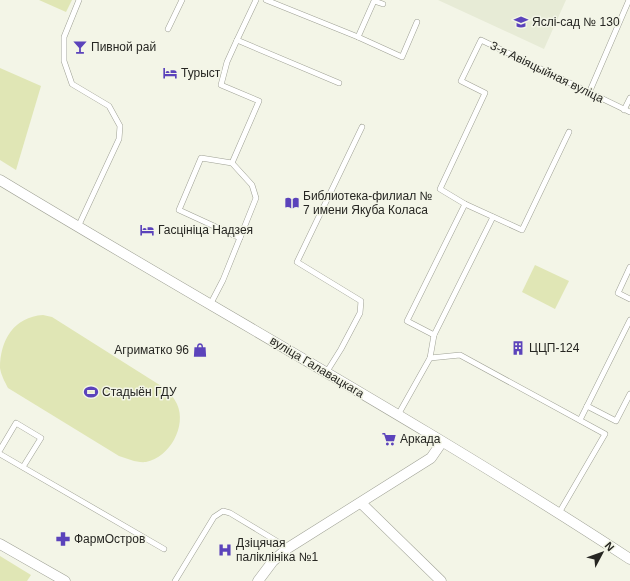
<svg xmlns="http://www.w3.org/2000/svg" width="630" height="581" font-family="Helvetica,sans-serif">
	<rect width="100%" height="100%" fill="#f3f5e7"/>
	<path fill="#e7ebd6" d="M 438,0 L 566,0 L 544,49 Z"/>
	<g fill="#e0e6b5">
		<path d="M 39,0 L 72,0 L 66,12 Z"/>
		<path d="M 0,68 L 41,86 L 16,170 L 0,160 Z"/>
		<path d="M 535,265 L 569,281 L 555,309 L 522,292 Z"/>
		<path d="M 43,315 L 52,317 L 166,389 C 170,393 174,398 177,404 C 187,426 170,457 146,462 C 137,463 128,459 119,456 L 8,388 C 5,382 1,375 0,368 C 0,340 14,317 43,315 Z"/>
		<path d="M 0,556 L 31,575 L 27,581 L 0,581 Z"/>
	</g>
	<g fill="none" stroke-linecap="round" stroke-linejoin="round">
		<defs>
			<g id="lane">
				<path d="M 256,0 L 237,40 L 339,83"/>
				<path d="M 266,0 L 358,37"/>
				<path d="M 383,4 L 374,1 L 358,37 L 402,57 L 417,22"/>
				<path d="M 168,29 L 182,0"/>
				<path d="M 589,93 L 629,0"/>
				<path d="M 624,110 L 630,98"/>
				<path d="M 569,132 L 522,230 L 465,204 L 440,189 L 485,93 L 461,81 L 481,40 L 630,112"/>
				<path d="M 232,163 L 201,158 L 179,210 L 240,238"/>
				<path d="M 78,227 L 119,139 L 120,126 L 109,106 L 72,84 L 64,61 L 64,37 L 79,0"/>
				<path d="M 630,267 L 618,293 L 630,299"/>
				<path d="M 210,305 L 223,280 L 256,198 L 252,185 L 232,163 L 259,101 L 221,85 L 227,62 L 237,40"/>
				<path d="M 434,335 L 407,321 L 465,204"/>
				<path d="M 430,358 L 460,355 L 605,434 L 559,513"/>
				<path d="M 326,373 L 341,349 L 360,313 L 361,301 L 297,262 L 362,127"/>
				<path d="M 587,406 L 616,421 L 630,394"/>
				<path d="M 398,415 L 430,358 L 434,335 L 493,217"/>
				<path d="M 580,420 L 630,320"/>
				<path d="M 0,450 L 16,423 L 41,438 L 23,467"/>
				<path d="M 0,454 L 164,549"/>
				<path d="M 175,581 L 214,517 L 223,511 L 230,513 L 288,548"/>
			</g>
			<g id="street">
				<path d="M 0,180 C 210,307 425,425 630,559"/>
				<path d="M 361,503 L 441,581"/>
				<path d="M 0,544 L 65,581"/>
				<path d="M 258,581 L 273,561 L 288,548 L 431,458 L 442,442"/>
			</g>
		</defs>
		<use href="#lane" stroke="#9ea094" stroke-width="6"/>
		<use href="#street" stroke="#9ea094" stroke-width="11"/>
		<use href="#lane" stroke="#fff" stroke-width="5"/>
		<use href="#street" stroke="#fff" stroke-width="10"/>
	</g>
	<defs>
		<symbol id="school-bare" viewBox="-9 -9 18 18"><path d="M0-5L7-2L0 1L-7-2ZM-4 1L0 2.5L4 1V4Q0 6-4 4Z" fill="#5b43bb" stroke="#f3f5e7" stroke-width="2.5" paint-order="stroke"/></symbol>
		<symbol id="bar-bare" viewBox="-9 -9 18 18"><path d="M-6-5H6L.8 .8V4.5H3.5V6h-7V4.5H-.8V.8Z" fill="#5b43bb" stroke="#f3f5e7" stroke-width="2.5" paint-order="stroke"/></symbol>
		<symbol id="hotel-bare" viewBox="-9 -9 18 18"><path d="M-6-4.5h1.5V1H6V5H4.5V3h-9V5H-6ZM-4 0a1.8 1.8 0 1 1 3.6 0ZM.5 0V-2.5h3Q6-2.5 6 0Z" fill="#5b43bb" stroke="#f3f5e7" stroke-width="2.5" paint-order="stroke"/></symbol>
		<symbol id="library-bare" viewBox="-9 -9 18 18"><path d="M-6-4Q-3-5.5-.7-3.5V5Q-3 3-6 4ZM6-4Q3-5.5 .7-3.5V5Q3 3 6 4Z" fill="#5b43bb" stroke="#f3f5e7" stroke-width="2.5" paint-order="stroke"/></symbol>
		<symbol id="building-bare" viewBox="-9 -9 18 18"><path d="M-4-6H4V6H1V3H-1V6H-4ZM-2.5-4.3h1.7v1.8h-1.7ZM.8-4.3h1.7v1.8H.8ZM-2.5-1h1.7V.8h-1.7ZM.8-1h1.7V.8H.8Z" fill="#5b43bb" stroke="#f3f5e7" stroke-width="2.5" paint-order="stroke"/></symbol>
		<symbol id="shop-bare" viewBox="-9 -9 18 18"><path d="M-5-2.5h2.3a2.7 3.5 0 0 1 5.4 0H5L5.5 6h-11ZM-1.5-2.5h3a1.5 2.3 0 0 0-3 0Z" fill="#5b43bb" stroke="#f3f5e7" stroke-width="2.5" paint-order="stroke"/></symbol>
		<symbol id="stadium-bare" viewBox="-9 -9 18 18"><path d="M0-5a6.5 5 0 1 0 0 10a6.5 5 0 1 0 0-10ZM-3.5-1.8h7v3.6h-7Z" fill="#5b43bb" stroke="#f3f5e7" stroke-width="2.5" paint-order="stroke"/></symbol>
		<symbol id="supermarket-bare" viewBox="-9 -9 18 18"><path d="M-6-5.5h2.5l.6 2H6L4.5 2H-2.5L-4.4-4H-6ZM-1.5 3.2a1.3 1.3 0 1 0 .1 0ZM3 3.2a1.3 1.3 0 1 0 .1 0Z" fill="#5b43bb" stroke="#f3f5e7" stroke-width="2.5" paint-order="stroke"/></symbol>
		<symbol id="pharmacy-bare" viewBox="-9 -9 18 18"><path d="M-2-6h4v4h4v4h-4v4h-4v-4h-4v-4h4Z" fill="#5b43bb" stroke="#f3f5e7" stroke-width="2.5" paint-order="stroke"/></symbol>
		<symbol id="hospital-bare" viewBox="-9 -9 18 18"><path d="M-5-5h3v3.5h4V-5h3V5h-3V1.5h-4V5h-3Z" fill="#5b43bb" stroke="#f3f5e7" stroke-width="2.5" paint-order="stroke"/></symbol>
	</defs>
	<g fill-rule="evenodd">
		<use href="#school-bare" x="511" y="12" width="20" height="20"/>
		<use href="#bar-bare" x="70" y="37" width="20" height="20"/>
		<use href="#hotel-bare" x="160" y="63" width="20" height="20"/>
		<use href="#library-bare" x="282" y="193" width="20" height="20"/>
		<use href="#hotel-bare" x="137" y="220" width="20" height="20"/>
		<use href="#building-bare" x="508" y="338" width="20" height="20"/>
		<use href="#shop-bare" x="190" y="340" width="20" height="20"/>
		<use href="#stadium-bare" x="81" y="382" width="20" height="20"/>
		<use href="#supermarket-bare" x="379" y="429" width="20" height="20"/>
		<use href="#pharmacy-bare" x="53" y="529" width="20" height="20"/>
		<use href="#hospital-bare" x="215" y="540" width="20" height="20"/>
	</g>
	<g text-anchor="middle" dominant-baseline="central" stroke-width="3" stroke-linejoin="round" paint-order="stroke">
		<g font-size="12" fill="#262622" stroke="#f3f5e7" text-anchor="start">
			<text x="532" y="22">Яслі-сад № 130</text>
			<text x="91" y="47">Пивной рай</text>
			<text x="181" y="73">Турыст</text>
			<text x="303" y="196">Библиотека-филиал №<tspan x="303" dy="14">7 имени Якуба Коласа</tspan></text>
			<text x="158" y="230">Гасцініца Надзея</text>
			<text x="529" y="348">ЦЦП-124</text>
			<text x="189" y="350" text-anchor="end">Агриматко 96</text>
			<text x="102" y="392">Стадыён ГДУ</text>
			<text x="400" y="439">Аркада</text>
			<text x="74" y="539">ФармОстров</text>
			<text x="236" y="543">Дзіцячая<tspan x="236" dy="14">паліклініка №1</tspan></text>
		</g>
		<g font-size="12" fill="#262622" stroke="#f3f5e7">
			<text transform="translate(547 72) rotate(26)">3-я Авіяцыйная вуліца</text>
			<text transform="translate(317 367) rotate(31)">вуліца Галавацкага</text>
		</g>
	</g>
	<g transform="translate(602 553) rotate(49)" stroke="#f3f5e7" stroke-width="3" paint-order="stroke">
	<path d="M0-3L7 15L0 10L-7 15Z" fill="#262622"/>
	<text y="-6" font-size="11" font-weight="bold" text-anchor="middle" fill="#262622">N</text>
	</g>
</svg>
